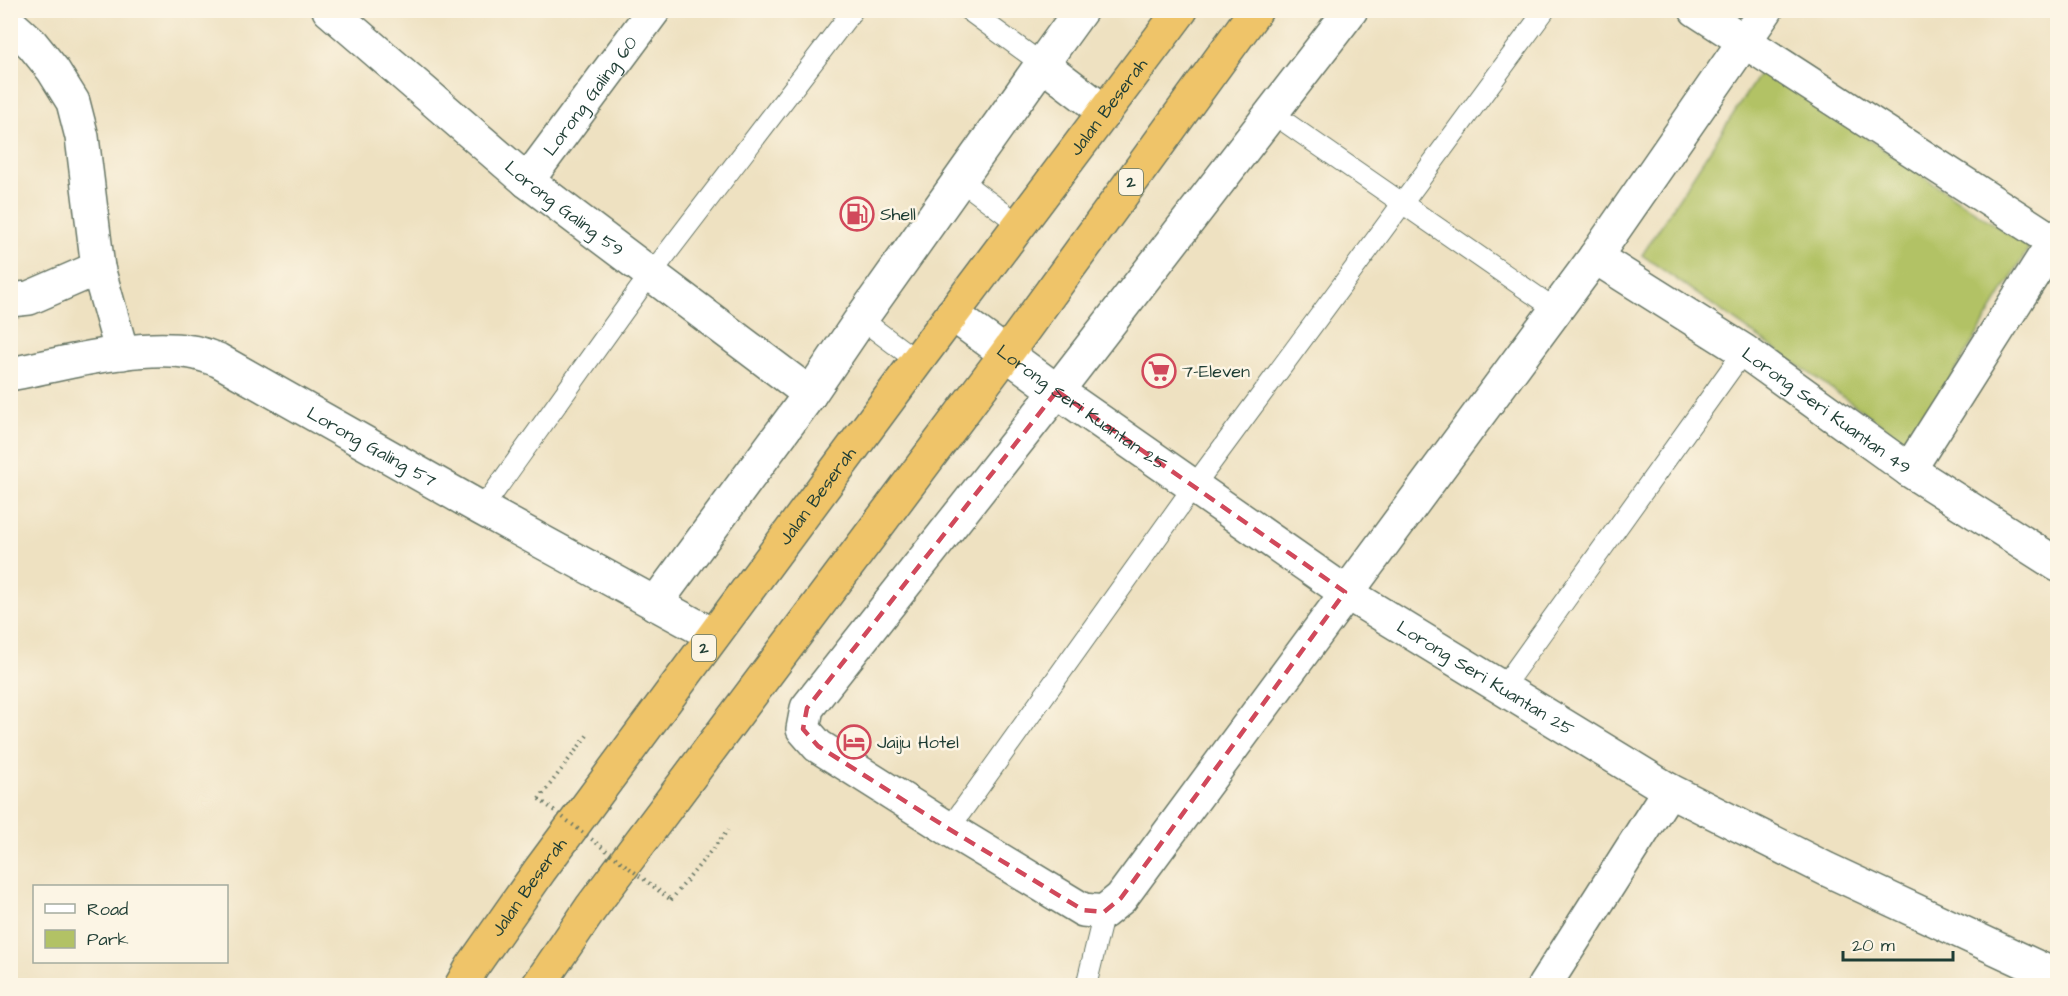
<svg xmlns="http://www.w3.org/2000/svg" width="2068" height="996" font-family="'Architects Daughter',sans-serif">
	<rect width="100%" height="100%" fill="#fcf5e5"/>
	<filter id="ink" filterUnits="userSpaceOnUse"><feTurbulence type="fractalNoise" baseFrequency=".0167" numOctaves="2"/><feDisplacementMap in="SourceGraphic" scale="12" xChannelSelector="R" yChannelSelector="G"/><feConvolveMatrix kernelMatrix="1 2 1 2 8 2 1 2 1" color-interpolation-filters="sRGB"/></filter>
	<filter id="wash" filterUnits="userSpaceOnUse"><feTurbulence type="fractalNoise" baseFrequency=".008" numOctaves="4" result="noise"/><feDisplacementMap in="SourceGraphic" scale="24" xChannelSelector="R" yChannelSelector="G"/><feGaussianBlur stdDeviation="1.35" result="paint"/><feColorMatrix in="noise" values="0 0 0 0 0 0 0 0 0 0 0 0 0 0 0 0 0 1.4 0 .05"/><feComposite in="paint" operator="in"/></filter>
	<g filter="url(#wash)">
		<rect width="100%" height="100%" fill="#eee1c1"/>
		<path fill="#b2c265" stroke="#68804c" stroke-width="1.5" d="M 1763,68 L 2029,248 L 1911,445 L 1642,255 Z"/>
	</g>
	<g filter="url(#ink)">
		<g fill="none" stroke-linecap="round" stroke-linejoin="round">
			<defs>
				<g id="service">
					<path d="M 968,10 L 1042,64"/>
					<path d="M 1272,113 L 1555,309"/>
					<path d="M 960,180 L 1020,225"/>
					<path d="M 861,319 L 917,361"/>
					<path d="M 482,509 L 638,291 L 853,10"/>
					<path d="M 1503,687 L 1744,351"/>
					<path d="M 949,829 L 1194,486 L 1545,10"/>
					<path d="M 1086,986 L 1104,912"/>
				</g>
				<g id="minor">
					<path id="s1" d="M 329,10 L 527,181 L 810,394"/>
					<path d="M 1081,10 L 1042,64 L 1105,112"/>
					<path d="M 1351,10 L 1057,391 L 807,708 L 803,729 L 818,746 L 949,829 L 1083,910 L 1104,912 L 1121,898 L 1595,257 L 1766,10"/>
					<path d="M 1696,10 L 2053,241"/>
					<path d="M 10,24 L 32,44 L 53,70 L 73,102 L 82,137 L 98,268 L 122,353"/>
					<path id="s2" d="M 527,181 L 654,10"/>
					<path id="s3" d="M 1595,257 L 1744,351 L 1909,470 L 2058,565"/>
					<path d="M 10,300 L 29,298 L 98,268"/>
					<path id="s4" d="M 10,374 C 65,364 136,343 191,352 C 200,353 209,357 218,360 L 482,509 L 713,635"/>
					<path d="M 1909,470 L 2058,235"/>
					<path d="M 655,604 L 810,394 L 861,319 L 1042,64"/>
					<path d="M 1544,986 L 1669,790"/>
				</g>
				<g id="tertiary">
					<path id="s5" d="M 952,314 L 1057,391 L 1345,592 L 1669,790 L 1826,869 L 2058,977"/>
				</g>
				<g id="trunk">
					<path id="s6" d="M 461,986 L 472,967 L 540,870 L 917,361 L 1181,10"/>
					<path d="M 538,986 L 591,908 L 1006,354 L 1256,10"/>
				</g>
			</defs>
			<use href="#service" stroke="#677665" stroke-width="22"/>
			<use href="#minor" stroke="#677665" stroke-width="36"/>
			<use href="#tertiary" stroke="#677665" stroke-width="36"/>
			<use href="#trunk" stroke="#677665" stroke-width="36"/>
			<g stroke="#677665" stroke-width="4" stroke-dasharray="1.5 4.5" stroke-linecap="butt">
				<path d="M 539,799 L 589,733"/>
				<path d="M 671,900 L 728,830"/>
			</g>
			<use href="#service" stroke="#fff" stroke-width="20"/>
			<use href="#minor" stroke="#fff" stroke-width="33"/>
			<use href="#tertiary" stroke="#fff" stroke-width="33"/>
			<use href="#trunk" stroke="#efc469" stroke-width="33"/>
			<path stroke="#677665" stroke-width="4" stroke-dasharray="1.5 4.5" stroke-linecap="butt" d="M 539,799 L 671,900"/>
		</g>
	</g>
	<path fill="none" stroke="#d1495b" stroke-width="4.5" stroke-dasharray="12 8" stroke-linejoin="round" d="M 1057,391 L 1345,592 L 1121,898 L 1104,912 L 1083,910 L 949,829 L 818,746 L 803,729 L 807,708 Z"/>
	<defs>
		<symbol id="fuel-ring" viewBox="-11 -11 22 22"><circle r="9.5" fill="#fcf5e5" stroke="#d1495b" stroke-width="1.5"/><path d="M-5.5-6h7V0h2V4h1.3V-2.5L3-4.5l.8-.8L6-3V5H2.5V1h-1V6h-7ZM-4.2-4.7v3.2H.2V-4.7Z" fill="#d1495b"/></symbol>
		<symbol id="supermarket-ring" viewBox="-11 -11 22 22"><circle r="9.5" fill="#fcf5e5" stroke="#d1495b" stroke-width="1.5"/><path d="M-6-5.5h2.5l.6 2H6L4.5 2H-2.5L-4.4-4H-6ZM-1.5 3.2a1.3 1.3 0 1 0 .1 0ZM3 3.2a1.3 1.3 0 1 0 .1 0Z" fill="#d1495b"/></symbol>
		<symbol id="hotel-ring" viewBox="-11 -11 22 22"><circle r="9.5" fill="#fcf5e5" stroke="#d1495b" stroke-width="1.5"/><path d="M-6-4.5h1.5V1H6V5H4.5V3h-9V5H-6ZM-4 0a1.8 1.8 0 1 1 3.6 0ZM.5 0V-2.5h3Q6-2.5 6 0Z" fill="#d1495b"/></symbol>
	</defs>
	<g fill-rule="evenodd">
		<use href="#fuel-ring" x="838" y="195" width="38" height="38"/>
		<use href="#supermarket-ring" x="1140" y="352" width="38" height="38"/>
		<use href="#hotel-ring" x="835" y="723" width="38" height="38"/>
	</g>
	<g text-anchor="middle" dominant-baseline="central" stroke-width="5" stroke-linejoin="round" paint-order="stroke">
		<g fill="#fcf5e5" stroke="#617469" stroke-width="1.5">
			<rect x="1119" y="169" width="24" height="26" rx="4.5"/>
			<rect x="692" y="635" width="24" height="26" rx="4.5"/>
		</g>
		<g font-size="16" font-weight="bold" fill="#1f3d34">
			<text x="1131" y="182">2</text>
			<text x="704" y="648">2</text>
		</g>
		<g font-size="18" fill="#1f3d34" stroke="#fcf5e5">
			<text stroke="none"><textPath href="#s2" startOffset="106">Lorong Galing 60</textPath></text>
			<text stroke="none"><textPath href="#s6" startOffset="1092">Jalan Beserah</textPath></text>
			<text stroke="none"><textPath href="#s1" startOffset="308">Lorong Galing 59</textPath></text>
			<text stroke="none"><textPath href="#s5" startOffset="160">Lorong Seri Kuantan 25</textPath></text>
			<text stroke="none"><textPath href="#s3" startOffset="278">Lorong Seri Kuantan 49</textPath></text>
			<text stroke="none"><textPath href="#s4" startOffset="388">Lorong Galing 57</textPath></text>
			<text stroke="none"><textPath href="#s6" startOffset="606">Jalan Beserah</textPath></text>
			<text stroke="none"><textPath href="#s5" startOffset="646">Lorong Seri Kuantan 25</textPath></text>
			<text stroke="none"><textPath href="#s6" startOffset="120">Jalan Beserah</textPath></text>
		</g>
		<g font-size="18" fill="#1f3d34" stroke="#fcf5e5" text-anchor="start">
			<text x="880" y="214">Shell</text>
			<text x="1182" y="371">7-Eleven</text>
			<text x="877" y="742">Jaiju Hotel</text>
		</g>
	</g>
	<rect width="2068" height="996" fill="none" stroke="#fcf5e5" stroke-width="36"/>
	<rect x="33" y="885" width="195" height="78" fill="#fcf5e5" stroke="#a4ab9e" stroke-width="1.5"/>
	<rect x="45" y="904" width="30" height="9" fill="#ffffff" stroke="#a4ab9e" stroke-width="1.5"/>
	<text x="87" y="915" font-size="18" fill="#1f3d34">Road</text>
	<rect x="45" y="930" width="30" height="18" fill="#b2c265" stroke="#a4ab9e" stroke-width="1.5"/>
	<text x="87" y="945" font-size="18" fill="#1f3d34">Park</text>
	<path d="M1843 951v9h110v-9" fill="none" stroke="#1f3d34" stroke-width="3"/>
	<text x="1852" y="951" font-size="18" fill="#1f3d34" stroke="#fcf5e5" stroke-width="4.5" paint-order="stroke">20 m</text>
</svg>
